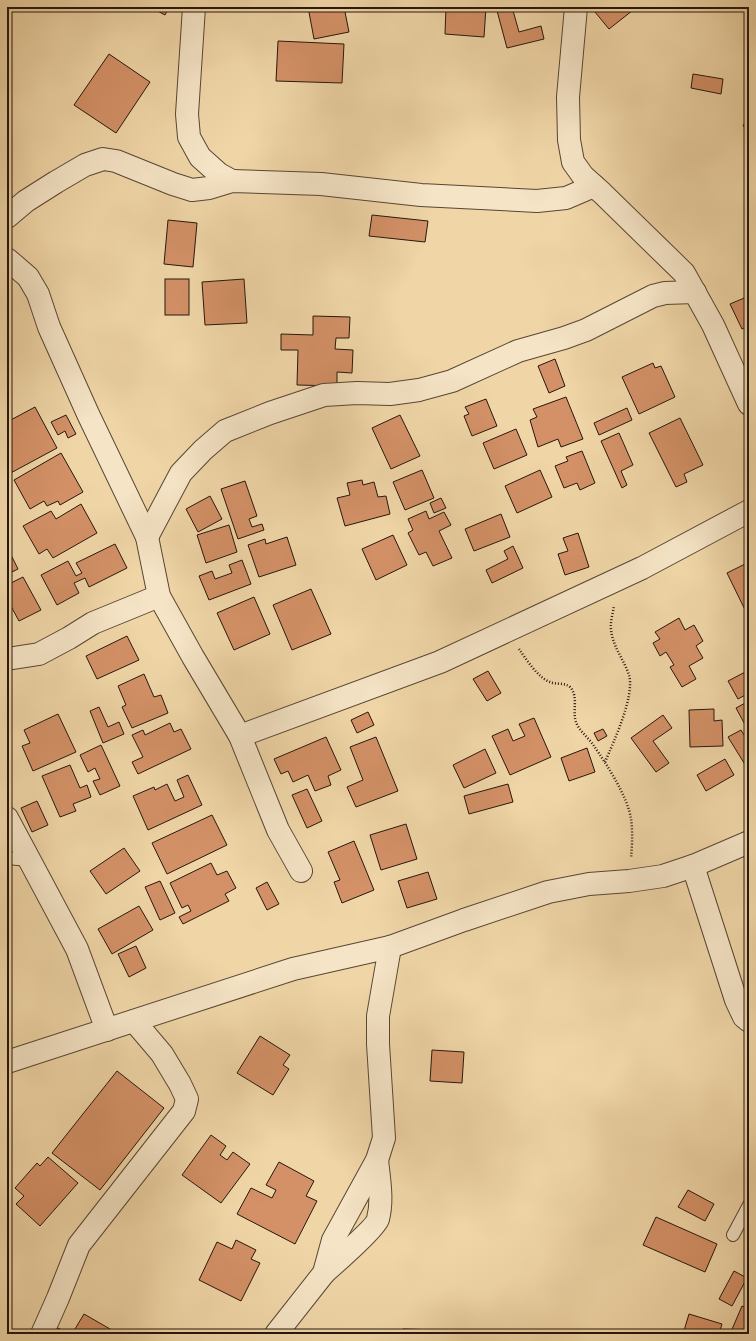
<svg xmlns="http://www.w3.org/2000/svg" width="756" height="1341" font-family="'Sorts Mill Goudy',serif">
	<rect width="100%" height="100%" fill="#f0d6a7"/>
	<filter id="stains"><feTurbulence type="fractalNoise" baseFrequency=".005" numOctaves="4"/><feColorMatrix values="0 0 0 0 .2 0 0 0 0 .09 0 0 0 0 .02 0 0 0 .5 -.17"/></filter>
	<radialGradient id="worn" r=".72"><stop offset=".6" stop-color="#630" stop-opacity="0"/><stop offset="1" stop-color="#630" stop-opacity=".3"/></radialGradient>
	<g fill="#d49167" stroke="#26160e">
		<path d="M 150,7 L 169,7 L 165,15 Z"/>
		<path d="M 308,7 L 344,7 L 349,32 L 314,39 Z"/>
		<path d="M 446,7 L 486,7 L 484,37 L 445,34 Z"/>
		<path d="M 496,7 L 512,7 L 519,32 L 541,26 L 544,39 L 507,48 Z"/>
		<path d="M 601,7 L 637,7 L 609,29 L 595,12 Z"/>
		<path d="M 278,41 L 344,44 L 342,83 L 276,81 Z"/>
		<path d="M 109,54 L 150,82 L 116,133 L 74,105 Z"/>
		<path d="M 693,74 L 723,79 L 721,94 L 691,88 Z"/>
		<path d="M 749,115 L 749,129 L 743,126 Z"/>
		<path d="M 372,215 L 428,221 L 425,242 L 369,236 Z"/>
		<path d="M 168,220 L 197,223 L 193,267 L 164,264 Z"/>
		<rect x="165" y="279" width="24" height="36"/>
		<path d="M 244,279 L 247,323 L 205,325 L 202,282 Z"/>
		<path d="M 749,296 L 749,326 L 742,329 L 730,304 Z"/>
		<path d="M 313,316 L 350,317 L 349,338 L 336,338 L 335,349 L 353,350 L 352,373 L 337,372 L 337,386 L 297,385 L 298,350 L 281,350 L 281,334 L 313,335 Z"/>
		<path d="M 555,359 L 565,386 L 549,393 L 538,366 Z"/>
		<path d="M 653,363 L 655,368 L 661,366 L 675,397 L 639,414 L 622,377 Z"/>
		<path d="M 566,397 L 583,439 L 561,447 L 558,439 L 538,447 L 530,420 L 537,417 L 533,409 Z"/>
		<path d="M 486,399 L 497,426 L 472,436 L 464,416 L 469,414 L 465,407 Z"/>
		<path d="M 35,407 L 57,448 L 7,475 L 7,422 Z"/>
		<path d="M 627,408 L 632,420 L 599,435 L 594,423 Z"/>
		<path d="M 66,415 L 76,434 L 68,438 L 65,431 L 58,435 L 51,422 Z"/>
		<path d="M 400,415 L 420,456 L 391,469 L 372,428 Z"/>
		<path d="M 680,418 L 703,465 L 684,474 L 687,482 L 676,487 L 649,433 Z"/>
		<path d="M 516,429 L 527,455 L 494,469 L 483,443 Z"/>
		<path d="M 619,433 L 633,465 L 621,471 L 627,485 L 622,488 L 601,441 Z"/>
		<path d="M 582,451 L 595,483 L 580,490 L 577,483 L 564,488 L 555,466 L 568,461 L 566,457 Z"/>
		<path d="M 61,453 L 83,492 L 60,505 L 58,501 L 47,506 L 44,501 L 30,509 L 14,480 Z"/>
		<path d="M 422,470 L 434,498 L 405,510 L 393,482 Z"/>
		<path d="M 540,470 L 552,497 L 517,513 L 505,486 Z"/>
		<path d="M 362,480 L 363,485 L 374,482 L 378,497 L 386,496 L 390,514 L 345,526 L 337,498 L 350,495 L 347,483 Z"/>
		<path d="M 245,481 L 257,516 L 249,519 L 252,527 L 262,524 L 264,530 L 238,539 L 221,489 Z"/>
		<path d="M 210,496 L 222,519 L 198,532 L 186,509 Z"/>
		<path d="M 441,498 L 446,508 L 434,513 L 430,503 Z"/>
		<path d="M 81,504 L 97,533 L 53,558 L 47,549 L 39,554 L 23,526 L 51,511 L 56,519 Z"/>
		<path d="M 426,511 L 429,519 L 444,512 L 451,525 L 439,531 L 452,558 L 433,566 L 426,552 L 419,555 L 408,533 L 413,530 L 408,519 Z"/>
		<path d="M 501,514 L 510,537 L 474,551 L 465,529 Z"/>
		<path d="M 229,525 L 237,552 L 206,563 L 197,535 Z"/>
		<path d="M 578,533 L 589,567 L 565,575 L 558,554 L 568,551 L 563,538 Z"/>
		<path d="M 393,535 L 407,565 L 376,580 L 362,549 Z"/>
		<path d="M 287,537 L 296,565 L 259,577 L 248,545 L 265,539 L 266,544 Z"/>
		<path d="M 115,544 L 127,568 L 89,587 L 85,578 L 74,583 L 79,593 L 57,605 L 41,575 L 68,561 L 76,576 L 82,573 L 76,563 Z"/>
		<path d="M 513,546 L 523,568 L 492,583 L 486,570 L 508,559 L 504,551 Z"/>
		<path d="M 7,547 L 18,569 L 10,573 L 12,576 L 7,579 Z"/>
		<path d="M 242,560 L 251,584 L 209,600 L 199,576 L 212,571 L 215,579 L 232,573 L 229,565 Z"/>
		<path d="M 749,562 L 749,618 L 727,573 Z"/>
		<path d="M 23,577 L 41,610 L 19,621 L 7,599 L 7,585 Z"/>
		<path d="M 311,589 L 331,634 L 292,650 L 273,605 Z"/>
		<path d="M 254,597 L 270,634 L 234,650 L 217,613 Z"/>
		<path d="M 679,618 L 685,630 L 694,625 L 703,641 L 696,646 L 703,658 L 689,666 L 696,679 L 682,687 L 670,667 L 674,665 L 666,652 L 660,656 L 653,643 L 660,639 L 655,632 Z"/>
		<path d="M 127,636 L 139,660 L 97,679 L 86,656 Z"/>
		<path d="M 749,670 L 749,693 L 738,699 L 728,681 Z"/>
		<path d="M 488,671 L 501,693 L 487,701 L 473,679 Z"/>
		<path d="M 144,674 L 154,697 L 161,695 L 168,713 L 132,728 L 122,707 L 126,705 L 118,686 Z"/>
		<path d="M 749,701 L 749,732 L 736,708 Z"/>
		<path d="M 99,707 L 108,727 L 119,722 L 124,734 L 103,743 L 90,711 Z"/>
		<path d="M 714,709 L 714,721 L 722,720 L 723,746 L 690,747 L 689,710 Z"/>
		<path d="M 368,712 L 374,725 L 357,733 L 351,720 Z"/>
		<path d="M 58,714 L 76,752 L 33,771 L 22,746 L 30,743 L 24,730 Z"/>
		<path d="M 663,715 L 672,728 L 653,741 L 669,763 L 656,772 L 631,738 Z"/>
		<path d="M 534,718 L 551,757 L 510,775 L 492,736 L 508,729 L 513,741 L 525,736 L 519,724 Z"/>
		<path d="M 170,723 L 174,732 L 181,729 L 191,749 L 138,774 L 132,762 L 143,757 L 132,735 L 143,730 L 145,735 Z"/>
		<path d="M 603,729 L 607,736 L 598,741 L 594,733 Z"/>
		<path d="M 741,730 L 749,743 L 749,771 L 728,737 Z"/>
		<path d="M 326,737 L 341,770 L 328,776 L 331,785 L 315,791 L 308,775 L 293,782 L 288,771 L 281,774 L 274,759 Z"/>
		<path d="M 376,737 L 398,791 L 356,807 L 347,787 L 363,780 L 350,747 Z"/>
		<path d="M 101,745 L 120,786 L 100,795 L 93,781 L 100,779 L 95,768 L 88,772 L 80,755 Z"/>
		<path d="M 587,748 L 595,772 L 569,781 L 561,758 Z"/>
		<path d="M 485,749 L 496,773 L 464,788 L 453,765 Z"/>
		<path d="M 725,759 L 734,775 L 706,791 L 697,775 Z"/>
		<path d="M 70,765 L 80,788 L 87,785 L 91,797 L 73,804 L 76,811 L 60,817 L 42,776 Z"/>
		<path d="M 188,775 L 202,805 L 148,830 L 133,796 L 154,787 L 155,790 L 167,784 L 175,801 L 184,797 L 177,780 Z"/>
		<path d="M 508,784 L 513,802 L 469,814 L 464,796 Z"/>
		<path d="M 307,789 L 322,821 L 307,828 L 292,795 Z"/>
		<path d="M 37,801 L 48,825 L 32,832 L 21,808 Z"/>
		<path d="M 212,815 L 227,845 L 167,874 L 152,843 Z"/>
		<path d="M 406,824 L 417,859 L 381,870 L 370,835 Z"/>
		<path d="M 354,841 L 374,890 L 342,903 L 334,882 L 340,880 L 328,852 Z"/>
		<path d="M 124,848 L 140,871 L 106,894 L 90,871 Z"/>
		<path d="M 211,863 L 217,875 L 227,871 L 236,888 L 225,894 L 229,901 L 183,924 L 179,917 L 191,911 L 188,905 L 182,908 L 170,883 Z"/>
		<path d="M 428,872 L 437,899 L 407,908 L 398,881 Z"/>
		<path d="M 160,881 L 175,913 L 160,920 L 145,887 Z"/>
		<path d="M 267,882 L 279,904 L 267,910 L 256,888 Z"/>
		<path d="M 139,906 L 153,930 L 112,954 L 98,929 Z"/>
		<path d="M 136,946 L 146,968 L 129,977 L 118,954 Z"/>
		<path d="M 260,1036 L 290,1055 L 283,1065 L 289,1069 L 273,1095 L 237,1073 Z"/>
		<path d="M 432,1050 L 464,1052 L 462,1083 L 430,1081 Z"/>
		<path d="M 117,1071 L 164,1108 L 100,1190 L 52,1153 Z"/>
		<path d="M 211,1135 L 226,1146 L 220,1155 L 227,1160 L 233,1152 L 250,1164 L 221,1203 L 182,1175 Z"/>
		<path d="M 48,1157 L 78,1183 L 40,1226 L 16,1204 L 24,1196 L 15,1188 L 37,1163 L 40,1166 Z"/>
		<path d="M 279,1162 L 314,1181 L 306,1196 L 317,1201 L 295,1244 L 237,1214 L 251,1188 L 272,1198 L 276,1190 L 266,1185 Z"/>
		<path d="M 688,1190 L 714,1204 L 705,1221 L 678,1207 Z"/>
		<path d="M 656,1217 L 717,1244 L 705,1272 L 643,1245 Z"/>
		<path d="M 236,1240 L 256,1250 L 251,1259 L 260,1263 L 241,1301 L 199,1280 L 217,1242 L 232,1249 Z"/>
		<path d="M 734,1271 L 747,1278 L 732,1306 L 719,1299 Z"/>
		<path d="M 742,1306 L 749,1309 L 749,1334 L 730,1334 Z"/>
		<path d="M 84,1314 L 117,1333 L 117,1334 L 72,1334 Z"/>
		<path d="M 689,1314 L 722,1324 L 719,1334 L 683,1334 Z"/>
		<path d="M 56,1327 L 69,1334 L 52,1334 Z"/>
		<path d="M 403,1329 L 440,1330 L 440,1334 L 403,1334 Z"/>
	</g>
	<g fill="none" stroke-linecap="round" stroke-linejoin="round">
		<defs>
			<g id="service">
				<path d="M 7,858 L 29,860"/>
				<path d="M 733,1235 L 749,1205"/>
			</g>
			<g id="minor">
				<path d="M 194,7 L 187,114 L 189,137 L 200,157 L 219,174 L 232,181"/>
				<path d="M 576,7 L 568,97 L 569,140 L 573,162 L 583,176 L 602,193 L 684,273 L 713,325 L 749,404"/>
				<path d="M 7,217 L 26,201 L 56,182 L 85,165 L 103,159 L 116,161 L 173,184 L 192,190 L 209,188 L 232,181 L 321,184 L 421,195 L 537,201 L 566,198 L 594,186"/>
				<path d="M 7,259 L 28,277 L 38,294 L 49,327 L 88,414 L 147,537 L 159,596 L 193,657 L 240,736 L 278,830 L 301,871"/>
				<path d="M 147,537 L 181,473 L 203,450 L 225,431 L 270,413 L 324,395 L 357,393 L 390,394 L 419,390 L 452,381 L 518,351 L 564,338 L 586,330 L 653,296 L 665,293 L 695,292"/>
				<path d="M 7,659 L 39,654 L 69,638 L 93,623 L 159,596"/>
				<path d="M 240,736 L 440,662 L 642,568 L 749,511"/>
				<path d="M 7,818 L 77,949 L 107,1030"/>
				<path d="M 693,866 L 736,1000 L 744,1017 L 749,1021"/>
				<path d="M 7,1062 L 293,969 L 390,947 L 464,920 L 548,892 L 589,884 L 629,881 L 663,876 L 693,866 L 749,842"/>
				<path d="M 324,1273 C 334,1264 376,1227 378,1219 C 383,1200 379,1179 377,1160"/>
				<path d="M 42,1334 L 58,1298 L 79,1245 L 184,1111 L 187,1099 L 180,1084 L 162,1054 L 134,1021"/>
				<path d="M 276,1334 L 324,1273 L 333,1240 L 377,1160 L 384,1138 L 378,1044 L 378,1016 L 390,947"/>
			</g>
		</defs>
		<use href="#service" stroke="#584634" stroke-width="14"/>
		<use href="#minor" stroke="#584634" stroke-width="24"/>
		<g stroke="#26160e" stroke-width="2.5" stroke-dasharray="1 2" stroke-linecap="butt">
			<path d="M 519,649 C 526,659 538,678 550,682 C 556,685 564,682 570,687 C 579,697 572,711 576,722 C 579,731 589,738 594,746 C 607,765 628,797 631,819 C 633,832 632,846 631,858"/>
			<path d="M 605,762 C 614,741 635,696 629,675 C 624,660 613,647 611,630 C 610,622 613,613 614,606"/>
		</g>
		<use href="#service" stroke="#f5e4c6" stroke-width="12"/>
		<use href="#minor" stroke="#f5e4c6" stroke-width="22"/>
	</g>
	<rect width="756" height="1341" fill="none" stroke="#f0d6a7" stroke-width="24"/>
	<rect x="8" y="8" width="740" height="1325" fill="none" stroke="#26160e" stroke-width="2"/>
	<rect x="12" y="12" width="732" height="1317" fill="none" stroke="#26160e"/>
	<rect width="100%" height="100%" filter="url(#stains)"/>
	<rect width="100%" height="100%" fill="url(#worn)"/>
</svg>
